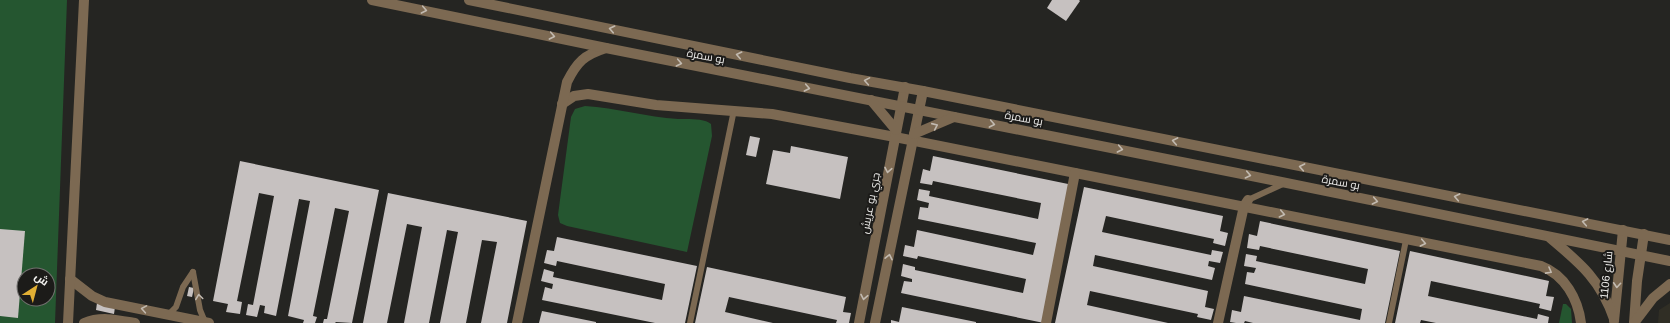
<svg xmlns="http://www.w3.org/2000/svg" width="1670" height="323" font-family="Arial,Cairo,sans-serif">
	<rect width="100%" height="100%" fill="#252522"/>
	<path fill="#302e25" d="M 1670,303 L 1670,323 L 1658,323 L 1659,310 Z"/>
	<g fill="#255630" fill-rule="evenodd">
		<path d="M 0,0 L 67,0 L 55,323 L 0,323 ZM 24,275 L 48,275 L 48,299 L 24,299 Z"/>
		<path d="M 585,106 C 616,108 647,117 678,119 C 687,119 704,118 711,124 L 712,136 L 687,252 L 567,226 L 560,223 L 558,215 L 571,117 L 575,109 Z"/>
		<path d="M 1563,304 L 1566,304 L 1571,309 L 1572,323 L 1559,323 Z"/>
	</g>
	<g fill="#c6c1c0">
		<path d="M 1052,0 L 1079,0 L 1080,1 L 1066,21 L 1047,8 Z"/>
		<path d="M 750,136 L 760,138 L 756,157 L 746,155 Z"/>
		<path d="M 791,146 L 848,157 L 840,199 L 766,184 L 773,150 L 790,153 Z"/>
		<path d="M 933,156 L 1073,185 L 1044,323 L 901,293 L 904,281 L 912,282 L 912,279 L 901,276 L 903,264 L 915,267 L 915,270 L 1023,293 L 1026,279 L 918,256 L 917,259 L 903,256 L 905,245 L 914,247 L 917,230 L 1033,255 L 1036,243 L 918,219 L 920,207 L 928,208 L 929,203 L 917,200 L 919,189 L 930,191 L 929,196 L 1038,219 L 1041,203 L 933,181 L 932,185 L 920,183 L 923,169 L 930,171 Z"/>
		<path d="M 240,161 L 379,190 L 352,323 L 336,322 L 335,323 L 323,323 L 324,319 L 327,319 L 349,211 L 335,208 L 313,316 L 317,317 L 315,323 L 303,323 L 304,320 L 288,316 L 310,201 L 299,199 L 276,316 L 264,313 L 265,306 L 260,305 L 257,317 L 246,315 L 248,304 L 253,305 L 274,196 L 259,193 L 237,301 L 242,302 L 240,314 L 226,312 L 228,304 L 213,301 Z"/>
		<path d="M 1084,187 L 1223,216 L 1220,231 L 1228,233 L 1225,246 L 1213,243 L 1214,239 L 1106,216 L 1102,232 L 1211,255 L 1212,250 L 1223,252 L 1220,263 L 1209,261 L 1208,266 L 1215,268 L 1212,280 L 1095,255 L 1093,266 L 1208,291 L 1205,307 L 1214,309 L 1211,320 L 1197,317 L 1198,314 L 1090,291 L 1087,305 L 1168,323 L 1055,323 Z"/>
		<path d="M 388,193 L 527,221 L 507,323 L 481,323 L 497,242 L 482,240 L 466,323 L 440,323 L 458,232 L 447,230 L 429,323 L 404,323 L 422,227 L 407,224 L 387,323 L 363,323 Z"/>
		<path d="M 1260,221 L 1400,251 L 1385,323 L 1253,323 L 1245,321 L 1244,323 L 1236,323 L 1230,322 L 1232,310 L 1241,312 L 1244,296 L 1360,320 L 1362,309 L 1245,284 L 1247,272 L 1254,273 L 1256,268 L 1244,266 L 1246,254 L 1257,256 L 1256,261 L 1365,284 L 1368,269 L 1260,246 L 1259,250 L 1247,248 L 1249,234 L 1257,236 Z"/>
		<path d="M 0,229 L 25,231 L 18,318 L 0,316 Z"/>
		<path d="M 557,237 L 697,266 L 685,323 L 655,323 L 542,300 L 545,287 L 552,289 L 553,284 L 541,281 L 544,269 L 554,272 L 553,277 L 662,300 L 665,284 L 557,261 L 556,266 L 544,263 L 547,250 L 554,251 Z"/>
		<path d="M 1410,251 L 1549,281 L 1546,296 L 1554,297 L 1551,311 L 1539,308 L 1540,304 L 1431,281 L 1428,296 L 1537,319 L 1538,314 L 1549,317 L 1548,323 L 1436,323 L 1421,320 L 1420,323 L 1395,323 Z"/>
		<path d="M 707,267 L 846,297 L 843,312 L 851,313 L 849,323 L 836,323 L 837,320 L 729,297 L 725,312 L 773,323 L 695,323 Z"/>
		<path d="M 189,287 L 194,288 L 192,297 L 187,296 Z"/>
		<path d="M 97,303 L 115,307 L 114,314 L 96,310 Z"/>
		<path d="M 902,307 L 976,322 L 976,323 L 891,323 L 891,320 L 899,322 Z"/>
		<path d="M 542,311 L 596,322 L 596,323 L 539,323 Z"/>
	</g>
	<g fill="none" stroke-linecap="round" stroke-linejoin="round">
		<g stroke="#7c6952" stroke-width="6">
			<path d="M 1248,200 L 1285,183"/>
			<path d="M 193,272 L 200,310 L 205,322"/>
			<path d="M 169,314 L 176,307 L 183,287 L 193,272"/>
			<path d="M 690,323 L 734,110"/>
			<path d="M 1389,323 L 1406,240"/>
		</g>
		<g stroke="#7c6952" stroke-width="10">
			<path d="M 562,104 L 574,96 L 588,94 L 656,105 L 772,114 L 895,137 L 1541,266 C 1565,275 1578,299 1581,323"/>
			<path d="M 70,279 L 92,296 L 105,302 L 209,323"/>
			<path d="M 1614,321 L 1623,230"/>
			<path d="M 68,323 L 84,0"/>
			<path d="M 84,323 C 101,316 118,320 135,323"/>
			<path d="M 517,323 L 567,82 C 577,62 584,55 606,48"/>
			<path d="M 859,323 L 905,87"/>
			<path d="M 875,323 L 923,91"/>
			<path d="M 1046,323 L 1075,173"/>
			<path d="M 1218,323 L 1244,206 L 1248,200"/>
			<path d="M 1634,323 L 1637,281 L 1644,234"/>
		</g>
		<g stroke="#7c6952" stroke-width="10">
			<path d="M 372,0 L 606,48 L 1237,173 L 1670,261"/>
			<path d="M 469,0 L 850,78 L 923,91 L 1670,240"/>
			<path d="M 871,100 L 896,130"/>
			<path d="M 914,134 L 954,117"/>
			<path d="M 1549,237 C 1580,263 1601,280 1614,319"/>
			<path d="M 1634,323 L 1653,298 L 1670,284"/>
		</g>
	</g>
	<defs><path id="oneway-chevron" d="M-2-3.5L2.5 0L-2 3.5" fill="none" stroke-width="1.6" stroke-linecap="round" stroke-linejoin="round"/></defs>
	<g stroke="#c2bab0">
		<use href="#oneway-chevron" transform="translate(424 10) rotate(11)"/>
		<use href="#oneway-chevron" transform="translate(612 29) rotate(-168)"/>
		<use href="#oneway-chevron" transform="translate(552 36) rotate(11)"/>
		<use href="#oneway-chevron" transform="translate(739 55) rotate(-168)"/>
		<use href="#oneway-chevron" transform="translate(679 63) rotate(11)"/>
		<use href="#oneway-chevron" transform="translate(867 81) rotate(-170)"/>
		<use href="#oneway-chevron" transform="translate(807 88) rotate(11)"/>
		<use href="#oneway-chevron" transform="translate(992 124) rotate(11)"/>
		<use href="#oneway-chevron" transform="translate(935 126) rotate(-24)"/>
		<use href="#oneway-chevron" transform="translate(1175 141) rotate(-169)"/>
		<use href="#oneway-chevron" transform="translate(1120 149) rotate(11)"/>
		<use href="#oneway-chevron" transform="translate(1302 167) rotate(-169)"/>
		<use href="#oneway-chevron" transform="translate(888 170) rotate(101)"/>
		<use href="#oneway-chevron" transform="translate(1248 175) rotate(12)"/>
		<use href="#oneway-chevron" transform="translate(1457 197) rotate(-169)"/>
		<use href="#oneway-chevron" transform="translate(1375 201) rotate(11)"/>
		<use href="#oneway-chevron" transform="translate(1282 214) rotate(12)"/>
		<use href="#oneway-chevron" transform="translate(1585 222) rotate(-169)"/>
		<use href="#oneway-chevron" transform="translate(1423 243) rotate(11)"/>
		<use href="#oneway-chevron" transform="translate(889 257) rotate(-78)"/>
		<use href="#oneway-chevron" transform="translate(1549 271) rotate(29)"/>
		<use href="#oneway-chevron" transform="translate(1617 285) rotate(94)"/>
		<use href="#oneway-chevron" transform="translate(199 297) rotate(-98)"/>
		<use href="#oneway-chevron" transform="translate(864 297) rotate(101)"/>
		<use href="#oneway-chevron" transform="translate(144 309) rotate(-170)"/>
	</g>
	<g text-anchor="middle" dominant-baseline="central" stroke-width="4" stroke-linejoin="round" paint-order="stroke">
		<g font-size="11" fill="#f1f0ee" stroke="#1c1b19">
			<text transform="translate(706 56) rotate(11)">بو سمرة</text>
			<text transform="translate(1024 118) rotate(11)">بو سمرة</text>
			<text transform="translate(1341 182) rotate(11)">بو سمرة</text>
			<text transform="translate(870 203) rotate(-79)">جري بو عريش</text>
			<text transform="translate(1606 275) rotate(-84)">شارع 1106</text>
		</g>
	</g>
	<g transform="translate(36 287) rotate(36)"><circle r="19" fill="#1c1b19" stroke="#71706e"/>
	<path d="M0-3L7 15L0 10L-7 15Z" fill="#e1af34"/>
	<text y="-6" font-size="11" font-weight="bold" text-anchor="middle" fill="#f1f0ee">ش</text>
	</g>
</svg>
